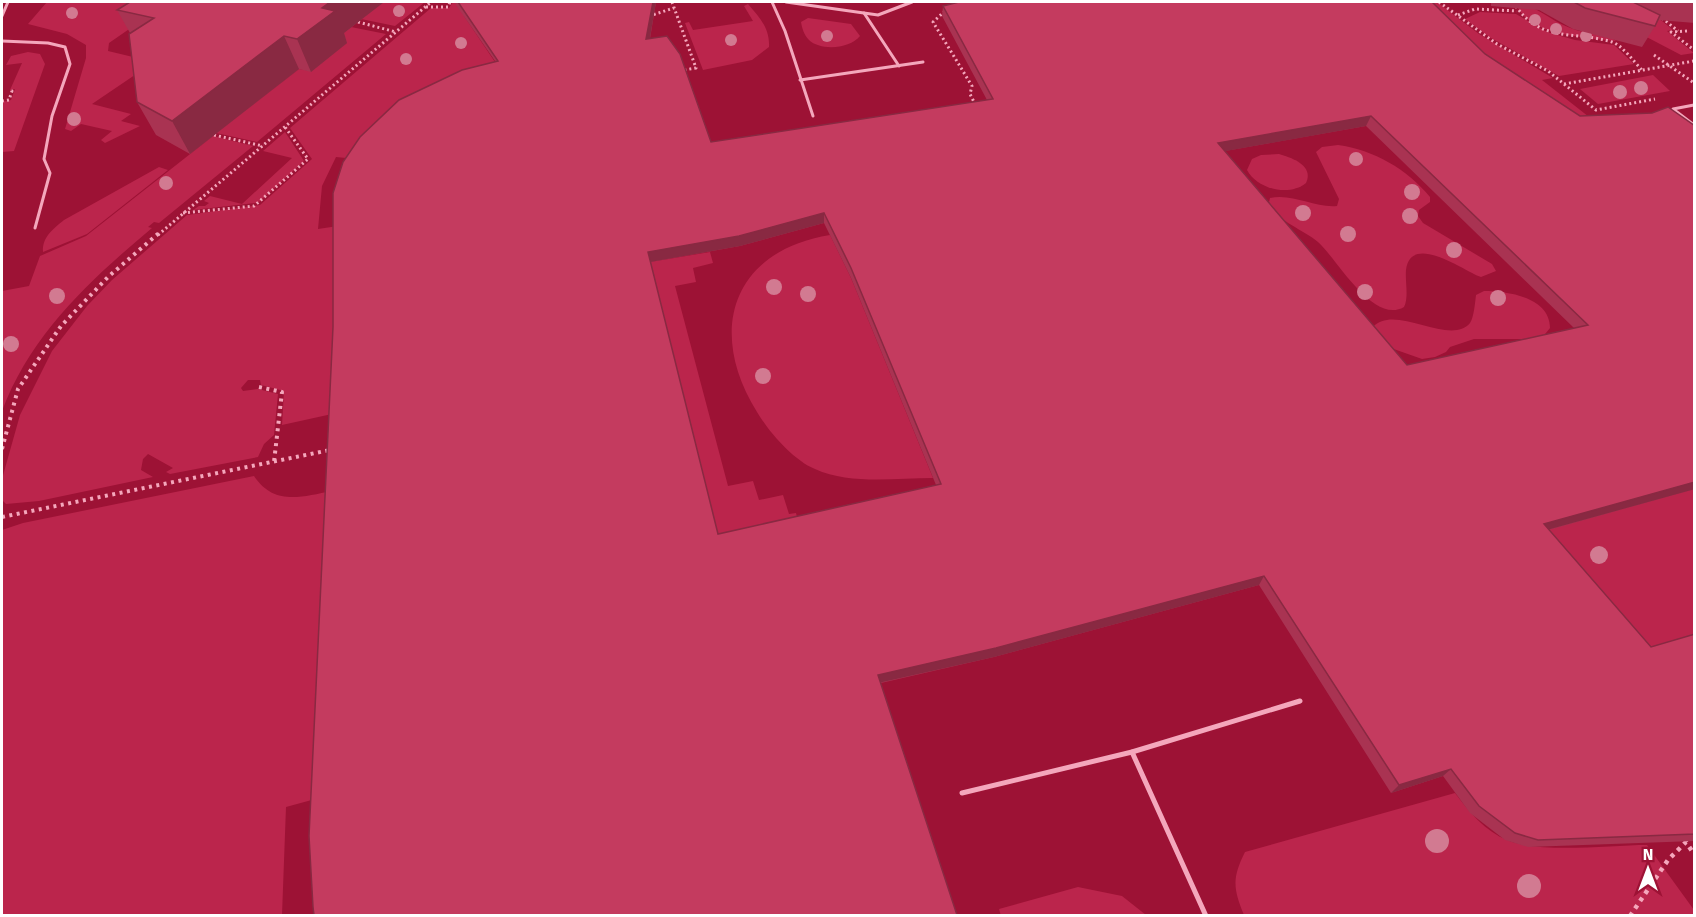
<svg xmlns="http://www.w3.org/2000/svg" width="1696" height="917" font-family="'Fira Sans',sans-serif">
	<rect width="100%" height="100%" fill="#9d1235"/>
	<g fill="#bb254c">
		<path d="M 47,2 L 157,2 L 148,16 L 109,43 L 108,51 L 154,62 L 92,104 L 131,114 L 121,121 L 140,126 L 105,143 L 101,140 L 112,131 L 81,124 L 71,131 L 65,129 L 86,58 L 86,45 L 67,34 L 28,24 Z"/>
		<path d="M 384,2 L 425,2 L 395,26 L 361,19 Z"/>
		<path d="M 453,2 L 470,2 L 464,16 L 499,68 L 356,159 L 336,157 L 322,186 L 318,229 L 338,226 L 332,414 L 282,425 L 284,391 L 261,385 L 260,380 L 248,380 L 241,388 L 243,391 L 258,389 L 278,394 L 274,435 L 264,444 L 258,457 L 170,474 L 166,472 L 173,468 L 148,454 L 143,459 L 141,470 L 153,477 L 39,501 L 6,504 L 2,500 L 2,479 L 20,415 L 52,351 L 87,306 L 112,280 L 187,215 L 260,205 L 312,159 L 290,128 L 431,8 L 449,8 Z"/>
		<path d="M 1418,2 L 1437,2 L 1479,34 L 1553,78 L 1542,80 L 1640,157 L 1480,64 Z"/>
		<path d="M 1516,2 C 1541,8 1552,23 1576,30 C 1588,34 1607,32 1616,41 C 1589,38 1523,35 1516,2 Z"/>
		<path d="M 748,4 C 759,17 770,28 769,47 L 752,60 L 703,70 L 685,23 L 689,22 L 693,30 L 753,21 L 744,6 Z"/>
		<path d="M 1480,12 L 1516,14 L 1547,32 L 1575,40 L 1614,45 L 1634,64 L 1559,76 L 1491,38 L 1465,19 Z"/>
		<path d="M 1656,16 L 1673,30 L 1667,31 L 1694,53 L 1681,55 L 1637,32 Z"/>
		<path d="M 808,18 L 851,24 L 860,36 C 850,49 820,51 809,40 C 804,35 802,28 801,22 Z"/>
		<path d="M 351,27 L 386,34 L 257,142 L 216,133 L 299,69 L 311,71 L 347,43 L 334,40 Z"/>
		<path d="M 28,52 L 40,54 L 45,64 L 14,151 L 2,152 L 2,102 L 11,100 L 15,89 L 10,90 L 22,63 L 6,65 L 11,56 Z"/>
		<path d="M 1653,75 L 1670,91 L 1598,104 L 1580,89 Z"/>
		<path d="M 285,132 L 304,161 L 259,202 L 255,203 L 193,210 L 199,206 L 205,206 L 209,203 L 204,201 L 210,196 L 242,204 L 292,158 L 263,151 Z"/>
		<path d="M 213,136 L 253,146 L 159,223 L 154,222 L 148,227 L 152,228 C 90,280 31,334 2,411 L 2,291 L 29,286 L 40,256 L 86,236 Z"/>
		<path d="M 1338,145 C 1374,150 1407,169 1430,197 L 1430,202 L 1419,210 L 1418,216 L 1423,223 L 1492,264 L 1496,271 L 1481,277 C 1467,273 1411,231 1406,270 C 1405,282 1409,297 1404,307 C 1373,325 1337,259 1318,242 C 1303,229 1277,222 1269,202 L 1270,198 C 1293,193 1314,208 1337,206 L 1339,199 L 1316,152 L 1322,147 Z"/>
		<path d="M 1279,154 C 1293,158 1314,166 1306,183 C 1289,197 1257,189 1247,170 L 1252,159 L 1261,155 Z"/>
		<path d="M 159,167 L 168,170 L 87,234 L 43,252 C 42,237 53,229 64,220 Z"/>
		<path d="M 830,235 L 851,278 L 933,478 C 895,478 850,485 815,469 C 793,460 769,432 757,412 C 707,332 731,251 830,235 Z"/>
		<path d="M 710,252 L 713,263 L 693,268 L 696,282 L 675,286 L 728,486 L 753,481 L 759,500 L 783,495 L 789,514 L 796,513 L 799,525 L 720,543 L 650,262 Z"/>
		<path d="M 1484,291 C 1507,291 1550,297 1550,328 L 1541,339 L 1474,339 L 1450,347 L 1446,352 L 1435,357 L 1422,359 L 1388,347 L 1373,327 C 1395,303 1450,347 1470,323 C 1474,317 1475,303 1476,295 Z"/>
		<path d="M 254,476 C 274,506 301,497 332,491 L 319,798 L 286,807 L 282,915 L 2,915 L 2,530 L 23,523 Z"/>
		<path d="M 1694,489 L 1694,639 L 1641,655 L 1536,533 Z"/>
		<path d="M 1455,793 C 1469,812 1485,831 1507,840 C 1539,854 1610,845 1647,845 L 1694,910 L 1694,915 L 1244,915 C 1233,888 1232,878 1245,852 Z"/>
		<path d="M 1078,887 L 1122,896 L 1146,915 L 1001,916 L 999,909 Z"/>
	</g>
	<g fill="none" stroke-linecap="round" stroke-linejoin="round">
		<g stroke="#f4a7bc" stroke-width="3" stroke-dasharray="2 3" stroke-linecap="butt">
			<path d="M 672,2 L 696,68 L 684,70"/>
			<path d="M 1439,2 L 1497,44 L 1548,71 L 1596,110 L 1655,99"/>
			<path d="M 1513,2 C 1540,44 1572,30 1612,42 C 1622,45 1634,62 1642,70"/>
			<path d="M 426,7 L 448,7 L 450,2"/>
			<path d="M 945,11 L 933,22 L 972,86 L 970,94 L 976,106"/>
			<path d="M 1458,15 L 1475,9 L 1517,11"/>
			<path d="M 649,16 L 674,8"/>
			<path d="M 1662,18 L 1678,31"/>
			<path d="M 358,22 L 396,32"/>
			<path d="M 1687,31 L 1671,32 L 1694,50"/>
			<path d="M 1654,55 L 1694,83"/>
			<path d="M 1564,84 L 1694,61"/>
			<path d="M 2,101 L 9,100 L 12,91 L 9,91"/>
			<path d="M 214,135 L 263,146"/>
			<path d="M 183,213 L 254,206 L 308,159 L 285,127"/>
			<path d="M 158,235 L 431,2"/>
		</g>
		<g stroke="#f4a7bc" stroke-width="4" stroke-dasharray="3 4.5" stroke-linecap="butt">
			<path d="M 259,387 L 282,392 L 274,462"/>
			<path d="M 2,449 L 18,389 L 61,326 L 108,277 L 159,233"/>
			<path d="M 2,517 L 330,450"/>
		</g>
		<path stroke="#f4a7bc" stroke-width="4.5" stroke-dasharray="4 5" stroke-linecap="butt" d="M 1630,916 L 1668,860 L 1686,842 L 1694,854"/>
		<g stroke="#f4a7bc" stroke-width="3">
			<path d="M 772,2 L 785,31 L 813,116"/>
			<path d="M 786,2 L 878,15 L 912,2"/>
			<path d="M 864,13 L 899,66"/>
			<path d="M 2,16 L 8,2"/>
			<path d="M 2,41 L 48,43 L 65,47 L 70,64 L 52,116 L 44,159 L 50,173 L 35,228"/>
			<path d="M 800,80 L 923,62"/>
			<path d="M 1694,105 L 1673,109 L 1694,125"/>
		</g>
		<g stroke="#f4a7bc" stroke-width="5">
			<path d="M 1132,752 L 1206,916"/>
			<path d="M 962,793 L 1132,752 L 1300,701"/>
		</g>
	</g>
	<g fill="#d27a91">
		<circle cx="399" cy="11" r="6"/>
		<circle cx="72" cy="13" r="6"/>
		<circle cx="1535" cy="20" r="6"/>
		<circle cx="1556" cy="29" r="6"/>
		<circle cx="827" cy="36" r="6"/>
		<circle cx="1586" cy="36" r="6"/>
		<circle cx="731" cy="40" r="6"/>
		<circle cx="461" cy="43" r="6"/>
		<circle cx="406" cy="59" r="6"/>
		<circle cx="1641" cy="88" r="7"/>
		<circle cx="1620" cy="92" r="7"/>
		<circle cx="74" cy="119" r="7"/>
		<circle cx="1356" cy="159" r="7"/>
		<circle cx="166" cy="183" r="7"/>
		<circle cx="1412" cy="192" r="8"/>
		<circle cx="1303" cy="213" r="8"/>
		<circle cx="1410" cy="216" r="8"/>
		<circle cx="1348" cy="234" r="8"/>
		<circle cx="1454" cy="250" r="8"/>
		<circle cx="774" cy="287" r="8"/>
		<circle cx="1365" cy="292" r="8"/>
		<circle cx="808" cy="294" r="8"/>
		<circle cx="57" cy="296" r="8"/>
		<circle cx="1498" cy="298" r="8"/>
		<circle cx="11" cy="344" r="8"/>
		<circle cx="763" cy="376" r="8"/>
		<circle cx="1599" cy="555" r="9"/>
		<circle cx="1437" cy="841" r="12"/>
		<circle cx="1529" cy="886" r="12"/>
	</g>
	<g fill="#a93352" fill-rule="evenodd">
		<path d="M 130,2 L 384,2 L 344,33 L 347,43 L 311,72 L 299,69 L 190,154 L 156,135 L 137,102 L 130,33 L 117,10 Z"/>
		<path d="M 455,2 L 656,2 L 650,39 L 711,142 L 987,100 L 942,16 L 943,6 L 1485,54 L 1580,116 L 1695,126 L 1695,489 L 1549,530 L 1651,647 L 1695,634 L 1695,841 L 1528,847 L 1505,840 L 1470,813 L 1443,776 L 1391,793 L 1259,585 L 994,657 L 881,683 L 314,915 L 495,61 L 456,5 ZM 1366,126 L 1574,328 L 1407,365 L 1225,151 ZM 824,223 L 851,278 L 936,485 L 718,534 L 651,262 L 740,246 Z"/>
		<path d="M 1491,2 L 1695,2 L 1695,23 L 1658,20 L 1655,26 L 1642,47 L 1573,29 L 1539,10 L 1491,6 Z"/>
	</g>
	<g fill="#892942">
		<path d="M 330,2 L 384,2 L 344,33 L 347,43 L 311,72 L 297,39 L 322,8 Z"/>
		<path d="M 653,2 L 656,2 L 648,49 L 646,39 Z"/>
		<path d="M 284,36 L 299,69 L 190,154 L 172,121 Z"/>
		<path d="M 1371,116 L 1366,126 L 1215,153 L 1218,143 Z"/>
		<path d="M 824,213 L 824,223 L 740,246 L 650,262 L 648,252 Z"/>
		<path d="M 1695,482 L 1695,489 L 1536,533 L 1544,524 Z"/>
		<path d="M 1264,576 L 1259,585 L 994,657 L 878,683 L 878,675 Z"/>
		<path d="M 1451,769 L 1443,776 L 1391,793 L 1399,785 Z"/>
	</g>
	<g fill="#c43b5f" stroke="#892942" stroke-width="1.5" fill-rule="evenodd">
		<path d="M 130,2 L 330,2 L 322,8 L 335,11 L 297,39 L 284,36 L 172,121 L 137,102 L 129,34 L 154,18 L 117,10 Z"/>
		<path d="M 458,2 L 653,2 L 646,39 L 667,36 L 680,54 L 711,142 L 993,99 L 943,6 L 959,2 L 1432,2 L 1485,54 L 1580,116 L 1652,113 L 1668,107 L 1695,126 L 1695,482 L 1544,524 L 1651,647 L 1695,634 L 1695,834 L 1538,840 L 1515,833 L 1479,806 L 1451,769 L 1399,785 L 1264,576 L 996,648 L 878,675 L 957,915 L 314,915 L 313,907 L 309,836 L 333,327 L 333,193 L 343,162 L 360,137 L 399,100 L 462,70 L 498,61 ZM 1371,116 L 1588,325 L 1407,365 L 1218,143 ZM 824,213 L 851,268 L 941,484 L 718,534 L 648,252 L 739,236 Z"/>
		<path d="M 1574,2 L 1633,2 L 1660,15 L 1655,26 L 1585,8 Z"/>
	</g>
	<rect width="1696" height="917" fill="none" stroke="#ffffff" stroke-width="6"/>
	<g transform="translate(1648 869)" stroke="#9d1235" stroke-width="4.5" paint-order="stroke">
	<path d="M0-4.5L10 22L0 15L-10 22Z" fill="#ffffff"/>
	<text y="-9" font-size="16" font-weight="bold" text-anchor="middle" fill="#ffffff">N</text>
	</g>
</svg>
